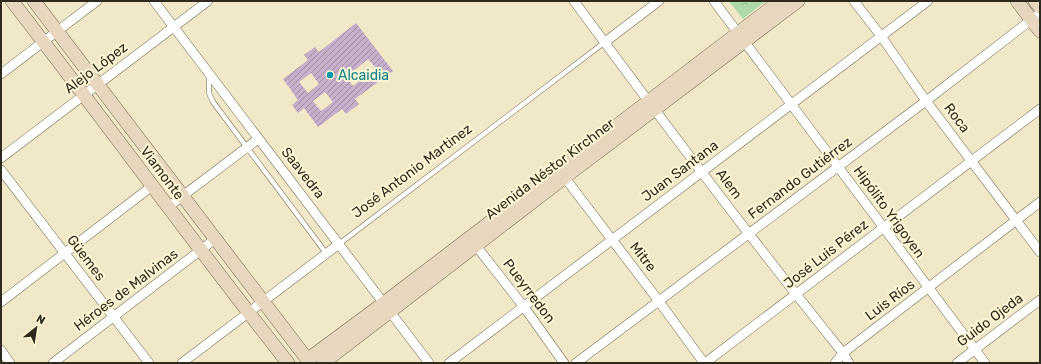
<svg xmlns="http://www.w3.org/2000/svg" width="1041" height="364" font-family="Rubik,sans-serif">
	<defs>
		<pattern id="park-crowns" width="20" height="18" patternUnits="userSpaceOnUse"><rect width="20" height="18" fill="#aedaaa"/><path d="M2 6a3 3 0 1 1 6 0M12 15a3 3 0 1 1 6 0" fill="none" stroke="#96bb92"/></pattern>
		<pattern id="building-hatch" width="6" height="6" patternUnits="userSpaceOnUse"><rect width="6" height="6" fill="#c6afca"/><path d="M-1 1l2-2M0 6l6-6M5 7l2-2" fill="none" stroke="#a18fa3"/></pattern>
	</defs>
	<rect width="100%" height="100%" fill="#f1e8c7"/>
	<path fill="url(#park-crowns)" d="M 729,1 L 766,1 L 743,19 Z"/>
	<path fill="url(#building-hatch)" fill-rule="evenodd" d="M 356,23 L 393,71 L 355,99 L 359,104 L 346,114 L 342,109 L 318,127 L 304,108 L 298,113 L 292,105 L 298,100 L 283,79 L 308,60 L 304,55 L 315,47 L 319,52 ZM 368,59 L 376,68 L 353,86 L 346,77 ZM 311,73 L 319,84 L 308,93 L 299,82 ZM 325,92 L 333,102 L 321,111 L 313,101 Z"/>
	<g fill="none" stroke-linecap="round" stroke-linejoin="round">
		<defs>
			<g id="lane">
				<path d="M 209,75 L 209,93 L 213,102 L 326,253"/>
				<path d="M 339,244 L 605,42"/>
			</g>
			<g id="street">
				<path d="M 154,1 L 429,363"/>
				<path d="M 574,1 C 662,120 750,238 843,353 L 849,363"/>
				<path d="M 714,1 L 985,363"/>
				<path d="M 854,1 L 881,36 L 926,101 L 1040,252"/>
				<path d="M 605,42 L 659,1"/>
				<path d="M 1,74 L 97,1"/>
				<path d="M 1,158 L 208,1"/>
				<path d="M 1,170 L 149,363"/>
				<path d="M 562,174 L 658,300 L 704,363"/>
				<path d="M 168,207 L 258,139"/>
				<path d="M 473,242 L 524,307 L 564,363"/>
				<path d="M 1,302 L 152,186"/>
				<path d="M 1,350 L 10,363"/>
				<path d="M 53,363 L 215,239"/>
				<path d="M 182,363 L 339,244"/>
				<path d="M 449,363 L 928,1"/>
				<path d="M 576,363 L 926,101 L 1040,13"/>
				<path d="M 705,363 L 1040,109"/>
				<path d="M 835,363 L 843,353 L 1040,202"/>
				<path d="M 957,363 L 1040,300"/>
			</g>
			<g id="secondary">
				<path d="M 12,1 C 105,121 194,244 288,363"/>
				<path d="M 34,1 L 310,363"/>
				<path d="M 1017,1 L 1040,31"/>
				<path d="M 1035,1 L 1040,7"/>
				<path d="M 307,360 L 384,303 L 780,1"/>
				<path d="M 323,363 L 565,177 L 798,1"/>
			</g>
		</defs>
		<use href="#lane" stroke="#716a4c" stroke-width="5.5"/>
		<use href="#street" stroke="#716a4c" stroke-width="10"/>
		<use href="#secondary" stroke="#716a4c" stroke-width="14"/>
		<use href="#lane" stroke="#fff" stroke-width="4.5"/>
		<use href="#street" stroke="#fff" stroke-width="9"/>
		<use href="#secondary" stroke="#e7d7be" stroke-width="13"/>
	</g>
	<circle fill="#0f9aa8" stroke="#fef6d4" stroke-width="1.5" cx="330" cy="75" r="4"/>
	<g text-anchor="middle" dominant-baseline="central" stroke-width="4" stroke-linejoin="round" paint-order="stroke">
		<g font-size="14" fill="#2e2b1e" stroke="#fef6d4">
			<text transform="translate(96 68) rotate(-37)">Alejo López</text>
			<text transform="translate(957 118) rotate(53)">Roca</text>
			<text transform="translate(550 169) rotate(-37)">Avenida Néstor Kirchner</text>
			<text transform="translate(412 171) rotate(-37)">José Antonio Martinez</text>
			<text transform="translate(680 171) rotate(-37)">Juan Santana</text>
			<text transform="translate(162 173) rotate(53)">Viamonte</text>
			<text transform="translate(303 173) rotate(52)">Saavedra</text>
			<text transform="translate(800 178) rotate(-37)">Fernando Gutiérrez</text>
			<text transform="translate(729 184) rotate(53)">Alem</text>
			<text transform="translate(889 212) rotate(54)">Hipólito Yrigoyen</text>
			<text transform="translate(826 254) rotate(-38)">José Luis Pérez</text>
			<text transform="translate(643 257) rotate(52)">Mitre</text>
			<text transform="translate(86 258) rotate(53)">Güemes</text>
			<text transform="translate(126 290) rotate(-37)">Héroes de Malvinas</text>
			<text transform="translate(529 291) rotate(53)">Pueyrredon</text>
			<text transform="translate(890 300) rotate(-37)">Luis Ríos</text>
			<text transform="translate(990 320) rotate(-37)">Guido Ojeda</text>
		</g>
		<g font-size="14" fill="#0d838f" stroke="#fef6d4" text-anchor="start">
			<text x="338" y="75">Alcaidia</text>
		</g>
	</g>
	<rect width="1041" height="364" fill="none" stroke="#2e2b1e" stroke-width="4"/>
	<g transform="translate(36 328) rotate(30)" stroke="#fef6d4" stroke-width="3" paint-order="stroke">
	<path d="M0-3L7 15L0 10L-7 15Z" fill="#2e2b1e"/>
	<text y="-6" font-size="11" font-weight="bold" text-anchor="middle" fill="#2e2b1e">N</text>
	</g>
</svg>
